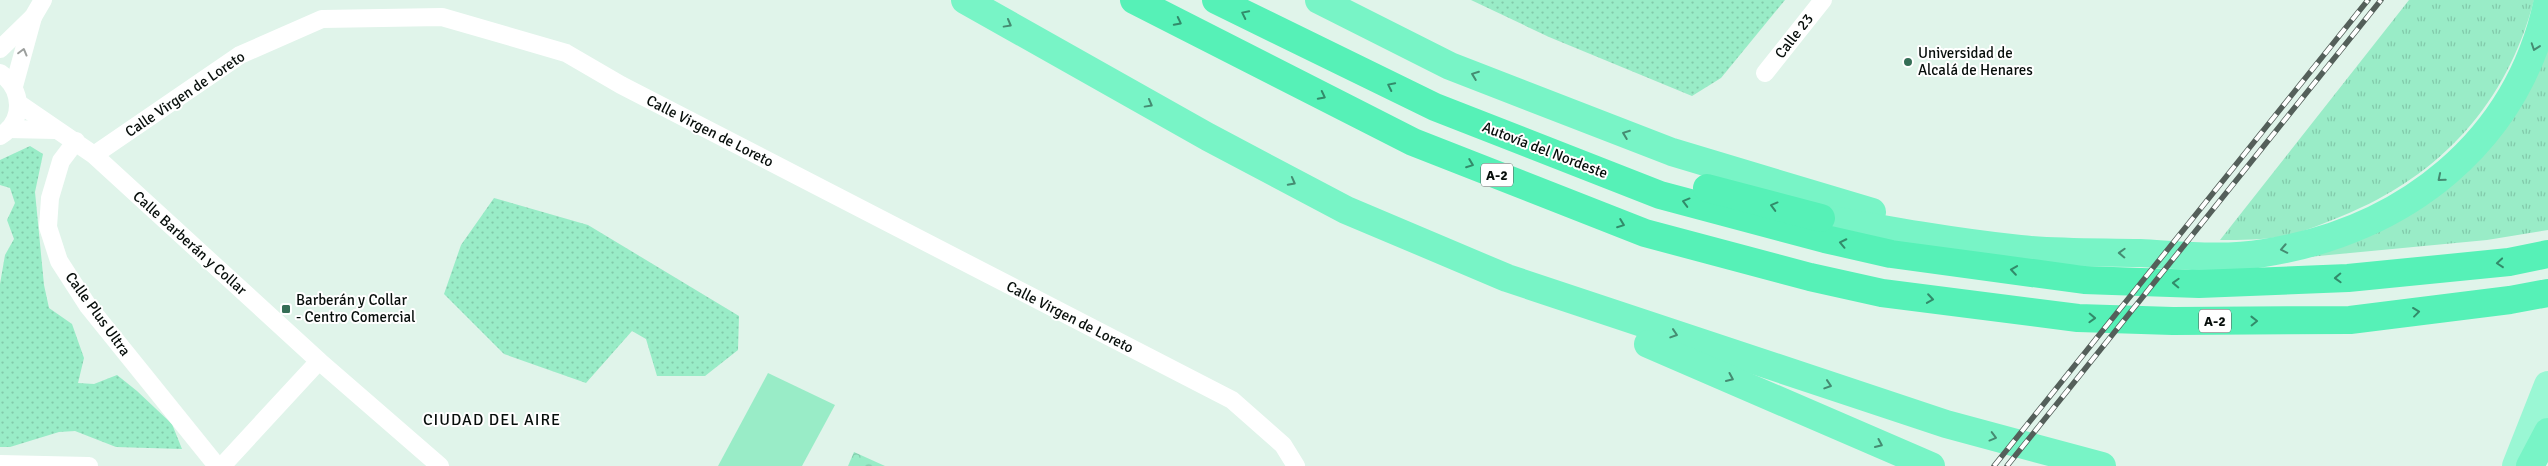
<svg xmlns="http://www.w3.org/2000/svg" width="2548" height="466" font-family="Signika,sans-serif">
	<defs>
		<pattern id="grass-tufts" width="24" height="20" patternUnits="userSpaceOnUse" patternTransform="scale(1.25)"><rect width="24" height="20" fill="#99ecc7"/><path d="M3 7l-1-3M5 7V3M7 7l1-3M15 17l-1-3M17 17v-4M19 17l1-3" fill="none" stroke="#82c9aa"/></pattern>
		<pattern id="park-crowns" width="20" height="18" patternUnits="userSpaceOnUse" patternTransform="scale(1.25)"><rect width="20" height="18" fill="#99ecc7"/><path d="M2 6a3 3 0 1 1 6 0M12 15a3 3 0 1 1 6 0" fill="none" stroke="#82c9aa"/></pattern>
		<pattern id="garden-dots" width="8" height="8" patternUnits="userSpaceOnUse" patternTransform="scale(1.25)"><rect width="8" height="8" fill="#99ecc7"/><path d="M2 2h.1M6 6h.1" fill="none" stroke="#82c9aa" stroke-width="1.8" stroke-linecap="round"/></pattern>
	</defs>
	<rect width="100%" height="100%" fill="#e0f4ea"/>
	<g fill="url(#grass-tufts)">
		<path d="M 2409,0 L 2534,0 C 2507,103 2441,176 2342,216 C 2324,223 2304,232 2285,236 C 2263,240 2242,240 2220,240 Z"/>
		<path d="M 2548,49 L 2548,230 L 2487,240 L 2308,257 L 2496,140 L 2532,85 Z"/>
	</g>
	<path fill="url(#park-crowns)" d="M 854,452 L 885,466 L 848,466 Z"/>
	<g fill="url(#garden-dots)">
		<path d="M 1471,0 L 1785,0 L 1721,78 L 1692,96 L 1549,37 Z"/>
		<path d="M 30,146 L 43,154 L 35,192 L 44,285 L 49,308 L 72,324 L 84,358 L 78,383 L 94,384 L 117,375 L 137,391 L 172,424 L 182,449 L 116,447 L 75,431 L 59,432 L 10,447 L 0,447 L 0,284 L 5,255 L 14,239 L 7,220 L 15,203 L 10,188 L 0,185 L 0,160 Z"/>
		<path d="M 494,198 L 588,225 L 739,316 L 738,350 L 705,376 L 657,376 L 646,339 L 632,331 L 586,383 L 504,354 L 444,294 L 461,245 Z"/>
	</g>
	<path fill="#99ecc7" d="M 768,373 L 835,405 L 802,466 L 718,466 Z"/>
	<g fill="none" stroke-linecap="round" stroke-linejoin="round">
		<g stroke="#fff" stroke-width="18">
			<path d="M 0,49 L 33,17 L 43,0"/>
			<path d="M 0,73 C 23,89 25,121 0,136"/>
			<path d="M 1765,73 L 1823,0"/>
			<path d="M 14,86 L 33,17"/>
			<path d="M 18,103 L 94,155 L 319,361 L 440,466"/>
			<path d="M 9,129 L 56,130"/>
			<path d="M 76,141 L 61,161 L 50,198 L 48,227 L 59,261 L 88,306 L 217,466"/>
			<path d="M 94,155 L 240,55 L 322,19 L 442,17 L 566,53 L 621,85 L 1232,400 L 1283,445 L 1296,466"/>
			<path d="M 0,464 L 89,466"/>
			<path d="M 222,466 L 319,361"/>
		</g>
		<path stroke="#9af7d4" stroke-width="28" d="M 2516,466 L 2548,385"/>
		<g stroke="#78f4c6" stroke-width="28">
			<path d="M 965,0 L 1208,137 L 1346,210 L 1507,278 L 1946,424 L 2102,466"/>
			<path d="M 1319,0 L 1450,66 L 1672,152 L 1872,212"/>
			<path d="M 1821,218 C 1887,230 1953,242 2020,249 C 2059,253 2100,252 2140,253 C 2180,255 2223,260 2264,253 C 2404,231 2518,143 2548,0"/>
			<path d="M 1648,344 L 1931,466"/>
			<path d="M 2530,466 L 2548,432"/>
		</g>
		<g stroke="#56f1b7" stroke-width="28">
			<path d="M 1134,0 L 1413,142 L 1645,233 L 1810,277 L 1882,293 L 2078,318 L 2173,321 L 2350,320 L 2510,300 L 2548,293"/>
			<path d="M 1216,0 L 1435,107 L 1660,195 L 1825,239 L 1891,254 L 2084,280 L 2199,284 L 2348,278 L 2509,262 L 2548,254"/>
			<path d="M 1707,188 L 1821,218"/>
		</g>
		<defs>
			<g id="rail">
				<path d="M 1994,466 L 2368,0"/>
				<path d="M 2007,466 L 2381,0"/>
			</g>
		</defs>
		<use href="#rail" stroke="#545f5a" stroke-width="5.5"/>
		<use href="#rail" stroke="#fff" stroke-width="4" stroke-dasharray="11" stroke-linecap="butt"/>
	</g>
	<defs><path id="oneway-chevron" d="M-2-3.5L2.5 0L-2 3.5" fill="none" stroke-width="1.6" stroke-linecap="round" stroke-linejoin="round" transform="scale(1.25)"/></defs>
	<g stroke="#328b6a">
		<use href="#oneway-chevron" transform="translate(1245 14) rotate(-154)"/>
		<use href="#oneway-chevron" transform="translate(1178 22) rotate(27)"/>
		<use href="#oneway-chevron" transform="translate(1391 86) rotate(-154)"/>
		<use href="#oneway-chevron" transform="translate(1322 96) rotate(27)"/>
		<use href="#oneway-chevron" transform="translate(1470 164) rotate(21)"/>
		<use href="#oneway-chevron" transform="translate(1686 202) rotate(-165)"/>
		<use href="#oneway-chevron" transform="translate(1774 206) rotate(-165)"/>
		<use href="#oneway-chevron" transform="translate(1621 224) rotate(21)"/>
		<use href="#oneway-chevron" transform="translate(1843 243) rotate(-168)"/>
		<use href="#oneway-chevron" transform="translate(2500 263) rotate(175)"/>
		<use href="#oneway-chevron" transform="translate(2014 270) rotate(-172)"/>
		<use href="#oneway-chevron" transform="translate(2338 278) rotate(178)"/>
		<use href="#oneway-chevron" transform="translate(2176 283) rotate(-178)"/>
		<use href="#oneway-chevron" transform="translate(1930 299) rotate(8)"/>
		<use href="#oneway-chevron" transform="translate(2416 312) rotate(-7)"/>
		<use href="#oneway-chevron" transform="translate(2092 318) rotate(2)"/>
		<use href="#oneway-chevron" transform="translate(2254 321) rotate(-1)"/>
	</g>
	<g stroke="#458c72">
		<use href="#oneway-chevron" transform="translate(1008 24) rotate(29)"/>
		<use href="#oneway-chevron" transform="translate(2535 47) rotate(109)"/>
		<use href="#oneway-chevron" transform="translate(1475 75) rotate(-159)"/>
		<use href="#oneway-chevron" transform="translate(1149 104) rotate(29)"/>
		<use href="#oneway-chevron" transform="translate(1626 134) rotate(-159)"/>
		<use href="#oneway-chevron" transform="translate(2441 178) rotate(140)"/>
		<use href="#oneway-chevron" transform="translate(1292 182) rotate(28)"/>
		<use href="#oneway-chevron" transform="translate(2284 249) rotate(169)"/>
		<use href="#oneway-chevron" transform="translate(2122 253) rotate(-178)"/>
		<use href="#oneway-chevron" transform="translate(1674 334) rotate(18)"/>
		<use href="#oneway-chevron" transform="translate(1730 378) rotate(24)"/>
		<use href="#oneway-chevron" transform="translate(1828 385) rotate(18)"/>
		<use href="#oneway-chevron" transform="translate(1993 437) rotate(15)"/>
		<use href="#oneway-chevron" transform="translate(1879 444) rotate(24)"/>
	</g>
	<use stroke="#9c9f9d" href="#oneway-chevron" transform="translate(23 52) rotate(-75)"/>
	<g fill="#356e56" stroke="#fff" stroke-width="2">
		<circle cx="1908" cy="62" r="5"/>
		<rect x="281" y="304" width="10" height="10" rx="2.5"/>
	</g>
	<g text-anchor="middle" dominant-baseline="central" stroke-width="4" stroke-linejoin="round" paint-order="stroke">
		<g fill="#fff" stroke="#515654" stroke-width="1">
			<rect x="1481" y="163.5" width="32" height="23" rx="4"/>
			<rect x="2199" y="309.5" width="32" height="23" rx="4"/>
		</g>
		<g font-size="14" font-weight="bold" fill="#070e0b">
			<text x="1497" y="175">A-2</text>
			<text x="2215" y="321">A-2</text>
		</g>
		<g font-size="15" fill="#070e0b" stroke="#fff">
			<text transform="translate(1794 36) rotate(-52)">Calle 23</text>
			<text transform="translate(185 94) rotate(-34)">Calle Virgen de Loreto</text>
			<text transform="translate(710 131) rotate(27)">Calle Virgen de Loreto</text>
			<text transform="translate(1545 150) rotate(21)">Autovía del Nordeste</text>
			<text transform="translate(190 243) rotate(42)">Calle Barberán y Collar</text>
			<text transform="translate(98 314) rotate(54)">Calle Plus Ultra</text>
			<text transform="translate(1070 317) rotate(27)">Calle Virgen de Loreto</text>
		</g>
		<g font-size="15" fill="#070e0b" stroke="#fff" text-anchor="start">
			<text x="1918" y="53">Universidad de<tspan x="1918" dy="17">Alcalá de Henares</tspan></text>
			<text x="296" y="300">Barberán y Collar<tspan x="296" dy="17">- Centro Comercial</tspan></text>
		</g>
		<g font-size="16" letter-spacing="1" fill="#070e0b" stroke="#fff">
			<text x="492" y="420">CIUDAD DEL AIRE</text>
		</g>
	</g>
</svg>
